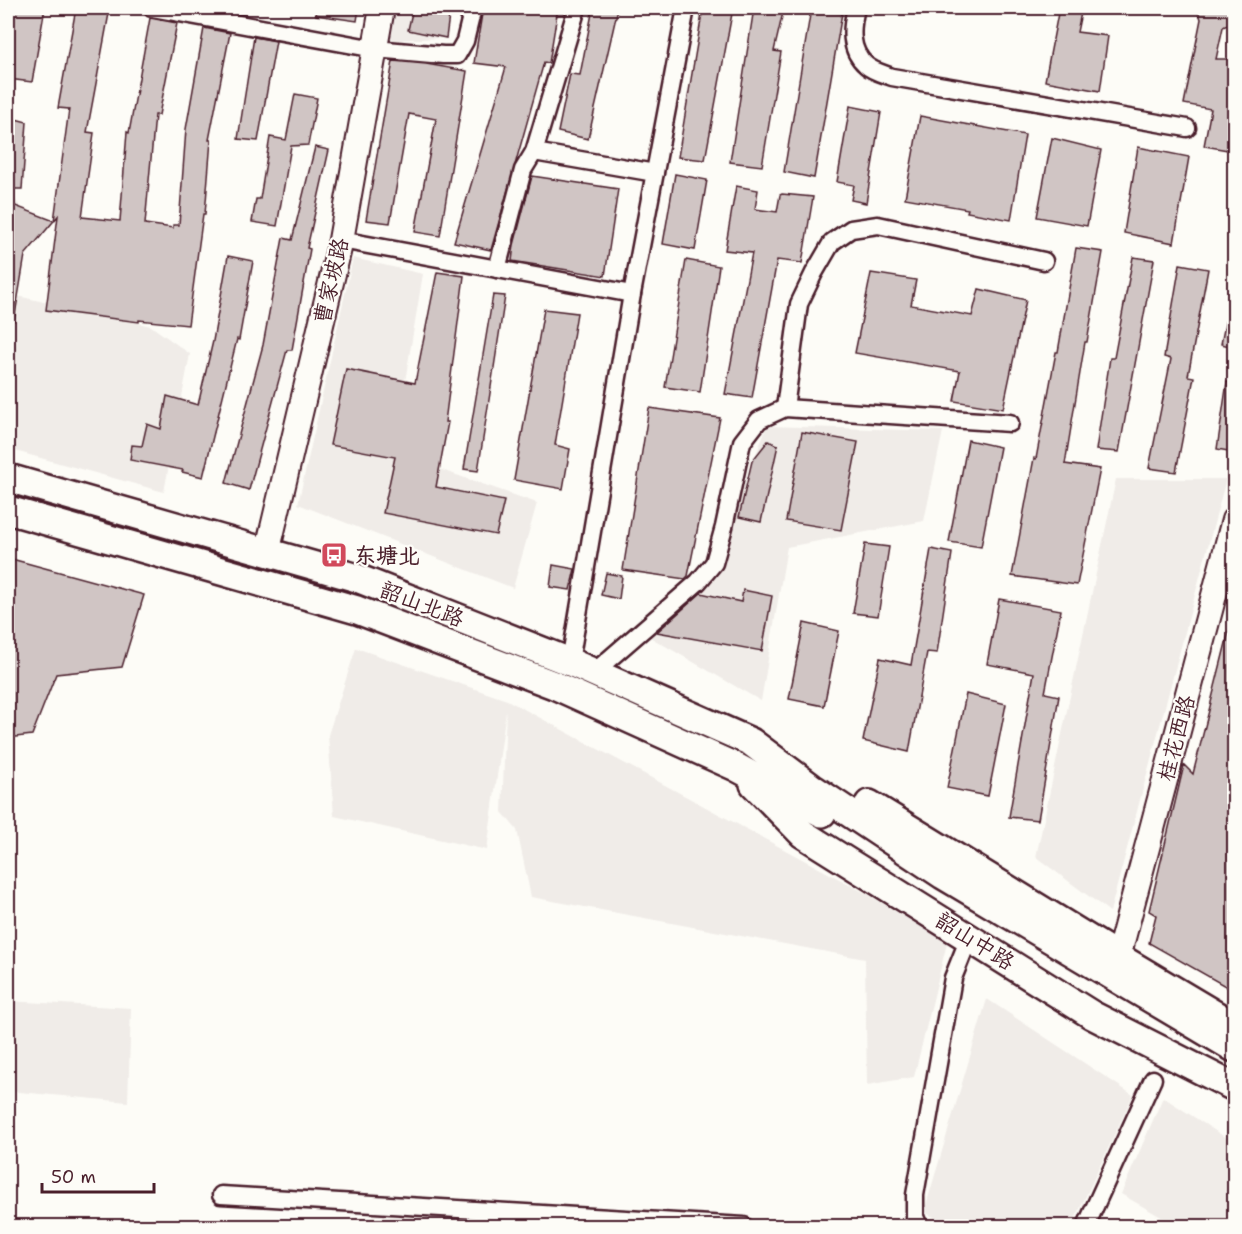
<svg xmlns="http://www.w3.org/2000/svg" width="1242" height="1234" font-family="'Shantell Sans','LXGW WenKai TC',sans-serif">
	<rect width="100%" height="100%" fill="#fdfcf7"/>
	<filter id="ink" filterUnits="userSpaceOnUse"><feTurbulence type="fractalNoise" baseFrequency=".0167" numOctaves="2"/><feDisplacementMap in="SourceGraphic" scale="12" xChannelSelector="R" yChannelSelector="G"/><feConvolveMatrix kernelMatrix="1 2 1 2 8 2 1 2 1" color-interpolation-filters="sRGB"/></filter>
	<g filter="url(#ink)">
		<g fill="#f0ece8">
			<path d="M 396,8 L 452,8 L 446,38 L 391,40 Z"/>
			<path d="M 8,191 L 33,222 L 13,295 L 151,326 L 190,354 L 164,492 L 8,449 Z"/>
			<path d="M 353,258 L 423,274 L 393,453 L 537,503 L 513,588 L 298,504 Z"/>
			<path d="M 767,426 L 943,431 L 924,521 L 787,547 L 761,701 L 641,632 L 714,563 Z"/>
			<path d="M 1116,479 L 1226,479 L 1110,912 L 1036,857 Z"/>
			<path d="M 356,648 L 507,700 L 867,894 L 947,943 L 914,1077 L 867,1085 L 865,959 L 531,897 L 517,830 L 502,812 L 506,710 L 487,850 L 334,816 L 328,735 Z"/>
			<path d="M 987,999 L 1133,1095 L 1072,1226 L 951,1226 L 924,1212 Z"/>
			<path d="M 8,1001 L 131,1008 L 128,1102 L 8,1091 Z"/>
			<path d="M 1163,1097 L 1234,1143 L 1234,1226 L 1177,1226 L 1121,1194 Z"/>
		</g>
		<g fill="#d0c5c4" stroke="#4a1f2b" stroke-width="1.5">
			<path d="M 14,8 L 45,8 L 32,82 L 8,79 L 8,44 Z"/>
			<path d="M 76,8 L 110,8 L 87,132 L 94,133 L 82,217 L 120,221 L 127,132 L 129,133 L 150,18 L 177,23 L 159,115 L 155,115 L 145,224 L 173,228 L 173,225 L 179,225 L 186,129 L 204,28 L 230,33 L 209,140 L 211,140 L 205,214 L 203,214 L 188,325 L 139,320 L 139,322 L 46,310 L 58,216 L 25,255 L 14,321 L 8,321 L 8,203 L 54,221 L 69,109 L 58,108 Z"/>
			<path d="M 317,8 L 359,8 L 357,21 L 316,15 Z"/>
			<path d="M 413,8 L 450,8 L 446,38 L 408,30 Z"/>
			<path d="M 483,8 L 558,8 L 549,63 L 544,62 L 491,250 L 454,242 L 506,67 L 474,63 Z"/>
			<path d="M 593,8 L 618,8 L 588,139 L 558,132 L 570,74 L 580,75 Z"/>
			<path d="M 703,8 L 733,8 L 705,160 L 678,157 Z"/>
			<path d="M 754,8 L 784,8 L 774,51 L 781,52 L 762,166 L 730,162 Z"/>
			<path d="M 1059,8 L 1082,8 L 1077,32 L 1108,36 L 1100,91 L 1045,81 Z"/>
			<path d="M 1197,8 L 1234,8 L 1234,22 L 1223,27 L 1216,59 L 1234,59 L 1234,100 L 1232,119 L 1234,119 L 1234,151 L 1204,146 L 1211,109 L 1184,104 L 1201,19 Z"/>
			<path d="M 811,9 L 842,13 L 814,178 L 784,172 Z"/>
			<path d="M 254,37 L 276,41 L 258,141 L 238,139 Z"/>
			<path d="M 393,61 L 426,64 L 467,71 L 440,236 L 415,232 L 436,119 L 409,114 L 390,223 L 366,220 Z"/>
			<path d="M 295,94 L 317,98 L 308,145 L 291,146 L 277,226 L 252,222 L 256,199 L 260,199 L 270,137 L 286,140 Z"/>
			<path d="M 850,106 L 881,112 L 866,203 L 851,200 L 854,185 L 837,182 Z"/>
			<path d="M 920,116 L 1025,135 L 1011,220 L 967,212 L 968,209 L 905,198 Z"/>
			<path d="M 8,117 L 27,122 L 22,189 L 8,189 Z"/>
			<path d="M 1052,138 L 1101,150 L 1087,226 L 1037,217 Z"/>
			<path d="M 315,147 L 329,150 L 307,248 L 310,249 L 292,350 L 287,350 L 249,490 L 226,483 L 263,345 L 283,238 L 292,240 Z"/>
			<path d="M 1138,147 L 1189,157 L 1174,243 L 1124,233 Z"/>
			<path d="M 675,174 L 707,180 L 695,250 L 663,244 Z"/>
			<path d="M 532,176 L 618,189 L 605,276 L 512,261 L 514,245 Z"/>
			<path d="M 736,186 L 758,190 L 755,209 L 777,212 L 780,195 L 782,194 L 813,197 L 802,263 L 777,260 L 752,398 L 725,394 L 752,253 L 725,250 Z"/>
			<path d="M 1076,248 L 1103,252 L 1087,342 L 1085,342 L 1065,464 L 1100,469 L 1077,585 L 1012,576 L 1034,458 L 1036,459 L 1056,352 L 1058,352 Z"/>
			<path d="M 228,256 L 253,261 L 239,340 L 237,339 L 203,477 L 182,472 L 183,470 L 130,460 L 132,445 L 142,446 L 147,424 L 161,429 L 167,396 L 198,405 L 213,341 Z"/>
			<path d="M 1133,257 L 1154,260 L 1119,452 L 1096,450 L 1110,358 L 1114,358 Z"/>
			<path d="M 686,260 L 719,266 L 700,392 L 665,387 Z"/>
			<path d="M 1180,264 L 1208,269 L 1188,376 L 1194,377 L 1176,472 L 1149,468 L 1171,359 L 1164,357 Z"/>
			<path d="M 437,272 L 464,276 L 445,422 L 448,422 L 436,487 L 504,501 L 496,535 L 383,513 L 395,457 L 330,445 L 346,369 L 415,383 Z"/>
			<path d="M 871,273 L 916,280 L 911,305 L 972,316 L 979,289 L 1026,300 L 1003,409 L 954,401 L 960,371 L 855,353 Z"/>
			<path d="M 493,295 L 505,296 L 478,471 L 464,469 Z"/>
			<path d="M 1229,304 L 1234,305 L 1234,347 L 1221,344 Z"/>
			<path d="M 544,309 L 577,313 L 555,445 L 570,449 L 563,489 L 514,480 Z"/>
			<path d="M 1227,382 L 1234,383 L 1234,452 L 1217,449 Z"/>
			<path d="M 649,408 L 720,418 L 688,576 L 685,579 L 623,570 Z"/>
			<path d="M 802,432 L 858,442 L 841,530 L 786,521 Z"/>
			<path d="M 968,440 L 1000,447 L 981,547 L 949,542 Z"/>
			<path d="M 768,441 L 778,445 L 761,522 L 739,517 L 752,461 Z"/>
			<path d="M 865,544 L 889,547 L 878,616 L 853,613 Z"/>
			<path d="M 931,549 L 952,553 L 937,653 L 927,652 L 909,752 L 863,741 L 880,658 L 911,665 Z"/>
			<path d="M 8,558 L 144,595 L 122,667 L 56,674 L 32,735 L 8,738 Z"/>
			<path d="M 553,565 L 575,569 L 570,590 L 550,587 Z"/>
			<path d="M 606,573 L 622,576 L 619,599 L 601,595 Z"/>
			<path d="M 743,590 L 772,596 L 762,651 L 657,632 L 701,593 L 741,602 Z"/>
			<path d="M 999,599 L 1061,610 L 1045,693 L 1059,696 L 1038,820 L 1009,817 L 1034,673 L 987,664 Z"/>
			<path d="M 804,623 L 839,631 L 824,706 L 789,699 Z"/>
			<path d="M 1230,627 L 1234,628 L 1234,733 L 1228,760 L 1234,763 L 1234,991 L 1149,943 L 1156,915 L 1149,911 L 1184,765 L 1193,774 Z"/>
			<path d="M 966,694 L 1006,704 L 988,796 L 947,788 Z"/>
		</g>
		<g fill="none" stroke-linecap="round" stroke-linejoin="round">
			<defs>
				<g id="street">
					<path d="M 152,8 L 375,49 L 443,55 L 457,55 L 465,41 L 473,8"/>
					<path d="M 856,8 C 851,28 849,50 866,65 C 872,71 884,74 892,77 L 1187,128"/>
					<path d="M 534,152 L 655,173"/>
					<path d="M 341,240 L 632,294"/>
					<path d="M 497,269 L 523,170 L 534,152 L 577,8"/>
					<path d="M 785,408 L 799,304 L 814,273 L 832,242 L 851,229 L 878,225 L 1044,261"/>
					<path d="M 570,662 L 632,294 L 686,8"/>
					<path d="M 593,673 L 698,582 L 714,563 L 724,527 L 742,442 L 759,420 L 785,408 L 1010,423"/>
					<path d="M 221,1195 L 744,1226"/>
					<path d="M 919,1226 L 915,1217 L 915,1195 L 953,978 L 969,938"/>
					<path d="M 1086,1226 L 1153,1079"/>
				</g>
				<g id="secondary">
					<path d="M 267,553 L 341,240 L 382,8"/>
					<path d="M 1118,957 L 1234,520"/>
				</g>
				<g id="primary">
					<path d="M 8,478 L 357,578 L 570,662 L 751,742 L 812,788 L 943,875 L 1234,1048"/>
					<path d="M 8,510 L 357,610 L 554,685 L 736,767 L 822,813"/>
					<path d="M 754,784 L 803,834 L 1092,1015 L 1234,1087"/>
					<path d="M 869,804 L 1118,957 L 1234,1026"/>
				</g>
			</defs>
			<use href="#street" stroke="#4a1f2b" stroke-width="21"/>
			<use href="#secondary" stroke="#4a1f2b" stroke-width="28"/>
			<use href="#primary" stroke="#4a1f2b" stroke-width="32"/>
			<use href="#street" stroke="#fdfcf7" stroke-width="16"/>
			<use href="#secondary" stroke="#fdfcf7" stroke-width="24"/>
			<use href="#primary" stroke="#fdfcf7" stroke-width="27"/>
		</g>
	</g>
	<defs>
		<symbol id="bus-square" viewBox="-11 -11 22 22"><rect x="-9" y="-9" width="18" height="18" rx="4" fill="#d1495b" stroke="#fdfcf7"/><path d="M-5-6H5V4H4V6H2V4H-2V6H-4V4H-5ZM-3.5-4V0h7V-4ZM-3.5 1.2v1.5H-2V1.2ZM2 1.2v1.5H3.5V1.2Z" fill="#fff"/></symbol>
	</defs>
	<g fill-rule="evenodd">
		<use href="#bus-square" x="319" y="540" width="30" height="30"/>
	</g>
	<g text-anchor="middle" dominant-baseline="central" stroke-width="4.5" stroke-linejoin="round" paint-order="stroke">
		<g font-size="22" fill="#4a1f2b" stroke="#fdfcf7">
			<text transform="translate(331 281) rotate(-77)">曹家坡路</text>
			<text transform="translate(422 604) rotate(21)">韶山北路</text>
			<text transform="translate(1176 738) rotate(-75)">桂花西路</text>
			<text transform="translate(975 941) rotate(32)">韶山中路</text>
		</g>
		<g font-size="22" font-weight="bold" fill="#4a1f2b" stroke="#fdfcf7" text-anchor="start">
			<text x="354" y="555">东塘北</text>
		</g>
	</g>
	<rect width="1242" height="1234" fill="none" stroke="#fdfcf7" stroke-width="30"/>
	<rect x="15" y="15" width="1212" height="1204" fill="none" stroke="#4a1f2b" stroke-width="2" filter="url(#ink)"/>
	<path d="M42 1183v9h112v-9" fill="none" stroke="#4a1f2b" stroke-width="3"/>
	<text x="51" y="1183" font-size="18" fill="#4a1f2b" stroke="#fdfcf7" stroke-width="4.5" paint-order="stroke">50 m</text>
</svg>
